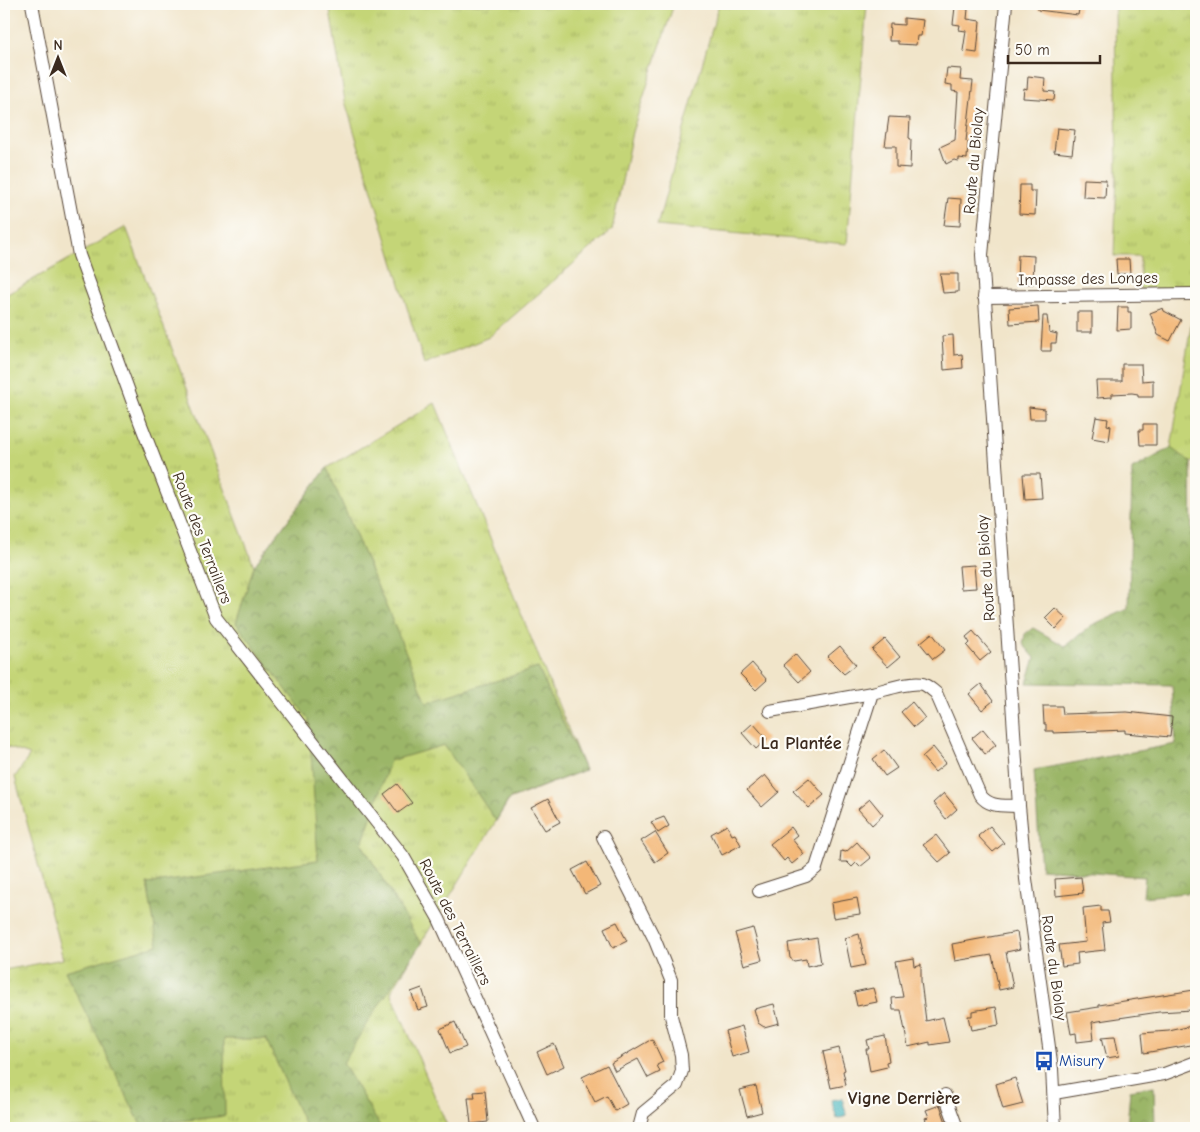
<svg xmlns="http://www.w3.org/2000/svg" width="1200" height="1132" font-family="'Comic Neue',sans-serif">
	<defs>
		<pattern id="grass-tufts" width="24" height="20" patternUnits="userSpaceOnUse" patternTransform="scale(1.25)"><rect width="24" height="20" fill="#c4d577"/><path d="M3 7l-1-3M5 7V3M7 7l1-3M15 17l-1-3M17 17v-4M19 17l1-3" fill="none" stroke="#a9b766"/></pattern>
		<pattern id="forest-crowns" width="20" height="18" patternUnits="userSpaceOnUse" patternTransform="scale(1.25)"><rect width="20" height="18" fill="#9bb668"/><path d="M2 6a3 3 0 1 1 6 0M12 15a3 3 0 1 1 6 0" fill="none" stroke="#809455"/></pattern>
	</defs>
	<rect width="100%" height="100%" fill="#fdfcf7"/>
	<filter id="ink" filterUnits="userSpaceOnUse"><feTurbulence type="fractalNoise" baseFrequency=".02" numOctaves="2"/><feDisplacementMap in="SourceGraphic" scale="10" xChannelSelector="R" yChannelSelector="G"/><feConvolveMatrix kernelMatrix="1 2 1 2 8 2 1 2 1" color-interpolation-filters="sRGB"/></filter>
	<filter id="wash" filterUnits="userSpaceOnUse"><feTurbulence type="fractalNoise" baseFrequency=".0096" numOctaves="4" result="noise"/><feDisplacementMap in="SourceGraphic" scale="20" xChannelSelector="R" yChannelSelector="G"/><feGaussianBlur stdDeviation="1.12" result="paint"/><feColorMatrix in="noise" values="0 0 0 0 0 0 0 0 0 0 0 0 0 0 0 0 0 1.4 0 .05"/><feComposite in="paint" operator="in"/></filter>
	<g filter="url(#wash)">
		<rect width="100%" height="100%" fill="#f1e5ca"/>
		<g fill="url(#grass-tufts)" stroke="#80804a">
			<path d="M 329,4 L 674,4 L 632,132 L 612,230 L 489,337 L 424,364 L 345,101 Z"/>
			<path d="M 719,4 L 867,4 L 847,244 L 657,226 Z"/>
			<path d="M 1115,4 L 1196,4 L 1196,290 L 1140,289 L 1140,256 L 1114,256 L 1117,175 Z"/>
			<path d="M 126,227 L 254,566 L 327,468 L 435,403 L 585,770 L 509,800 L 391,992 L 448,1128 L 4,1128 L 4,970 L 63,959 L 15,777 L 30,755 L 4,746 L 4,296 Z"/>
			<path d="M 1196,295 L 1196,462 L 1191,462 L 1171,448 Z"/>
		</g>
		<g fill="url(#forest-crowns)" stroke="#6b7043">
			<path d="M 1171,448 L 1191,462 L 1196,892 L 1143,897 L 1145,877 L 1041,869 L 1034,770 L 1176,744 L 1172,685 L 1027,683 L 1035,658 L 1023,644 L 1025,634 L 1033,628 L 1065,646 L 1092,625 L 1129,608 L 1132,469 Z"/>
			<path d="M 327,468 L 427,702 L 538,668 L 585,770 L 509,799 L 496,821 L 444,745 L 390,761 L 362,844 L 421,944 L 370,1018 L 343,1063 L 381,1128 L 306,1128 L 266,1039 L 224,1039 L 225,1116 L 141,1125 L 65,971 L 158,945 L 147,884 L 318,860 L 309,720 L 236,623 L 254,566 Z"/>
			<path d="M 1154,1086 L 1155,1128 L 1127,1128 L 1130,1090 Z"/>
		</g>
		<path fill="#45b5bd" stroke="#40706e" d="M 842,1098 L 847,1116 L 837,1119 L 831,1100 Z"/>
		<g id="blocks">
			<g fill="#f3b777">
				<path d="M 1038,4 L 1080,4 L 1078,15 L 1038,10 Z"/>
				<path d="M 955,7 L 968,9 L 967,19 L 980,21 L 977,53 L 963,51 L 966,31 L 959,30 L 960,25 L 953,24 Z"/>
				<path d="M 904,18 L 923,20 L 921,36 L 917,36 L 916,45 L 898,44 L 898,41 L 889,41 L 890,24 L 904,25 Z"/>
				<path d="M 947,68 L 961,69 L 960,80 L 973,81 L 966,141 L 968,142 L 967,159 L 959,158 L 959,161 L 954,160 L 946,164 L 940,147 L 955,140 L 958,92 L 952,91 L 952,85 L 945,84 Z"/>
				<path d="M 1028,76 L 1045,78 L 1044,91 L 1055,92 L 1054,100 L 1023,98 L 1024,88 L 1027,89 Z"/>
				<path d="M 889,117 L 910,118 L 909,138 L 911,139 L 910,168 L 896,167 L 896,146 L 885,146 Z"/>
				<path d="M 1057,128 L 1075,130 L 1072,154 L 1054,152 Z"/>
				<path d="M 1084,179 L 1106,180 L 1105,198 L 1083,197 Z"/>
				<path d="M 1020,185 L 1030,185 L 1030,191 L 1036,191 L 1035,215 L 1019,214 Z"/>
				<path d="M 948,198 L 961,199 L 960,226 L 944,225 Z"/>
				<path d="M 1018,255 L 1034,256 L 1033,284 L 1017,283 Z"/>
				<path d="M 1116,259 L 1129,259 L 1130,274 L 1117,274 Z"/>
				<path d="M 940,274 L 958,274 L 958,292 L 943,293 Z"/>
				<path d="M 1038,306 L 1039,322 L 1010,324 L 1009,308 Z"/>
				<path d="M 1118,307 L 1128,307 L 1128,312 L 1131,312 L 1131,329 L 1117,330 Z"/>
				<path d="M 1163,308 L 1164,311 L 1181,320 L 1170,341 L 1158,335 L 1150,313 Z"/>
				<rect x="1077" y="312" width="15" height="20"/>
				<path d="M 1043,316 L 1047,316 L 1049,332 L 1057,334 L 1056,343 L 1051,343 L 1051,351 L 1041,351 Z"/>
				<path d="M 953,335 L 954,355 L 962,354 L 963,368 L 944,370 L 942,336 Z"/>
				<path d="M 1122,364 L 1141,364 L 1142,381 L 1153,380 L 1153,397 L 1138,397 L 1138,394 L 1132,393 L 1112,394 L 1112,397 L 1097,398 L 1096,381 L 1122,381 Z"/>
				<path d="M 1029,407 L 1045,409 L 1045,419 L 1030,419 Z"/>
				<path d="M 1096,417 L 1108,419 L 1107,425 L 1111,426 L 1109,441 L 1092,438 Z"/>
				<path d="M 1143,424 L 1156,424 L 1156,445 L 1140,445 L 1139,430 L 1143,430 Z"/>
				<path d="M 1023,474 L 1040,474 L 1042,498 L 1025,499 Z"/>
				<path d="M 974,565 L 976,588 L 961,589 L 959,566 Z"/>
				<path d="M 1055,608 L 1066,618 L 1056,629 L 1045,618 Z"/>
				<path d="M 973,631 L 991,652 L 980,661 L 967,646 L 970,643 L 966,637 Z"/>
				<path d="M 932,633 L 945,650 L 933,659 L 920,643 Z"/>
				<path d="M 885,639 L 900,657 L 888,667 L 872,650 Z"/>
				<path d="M 840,646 L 856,665 L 844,674 L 827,657 Z"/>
				<path d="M 795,654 L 810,672 L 799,682 L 783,665 Z"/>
				<path d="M 752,663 L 767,680 L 756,690 L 740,674 Z"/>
				<path d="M 981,684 L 993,701 L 982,710 L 969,694 Z"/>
				<path d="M 912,702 L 925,718 L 914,727 L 901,712 Z"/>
				<path d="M 1043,706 L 1062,706 L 1063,714 L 1127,712 L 1172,717 L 1170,737 L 1125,733 L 1125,730 L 1053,733 L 1053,731 L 1046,731 L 1046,724 L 1044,724 Z"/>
				<path d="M 753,723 L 767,739 L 756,749 L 742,733 Z"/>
				<path d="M 983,729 L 996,745 L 985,754 L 972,738 Z"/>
				<path d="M 933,747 L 946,763 L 935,772 L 922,757 Z"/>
				<path d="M 884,750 L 897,768 L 885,776 L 873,759 Z"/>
				<path d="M 765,775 L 779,792 L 762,807 L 747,790 Z"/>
				<path d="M 809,778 L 824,795 L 809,808 L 793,791 Z"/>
				<path d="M 397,784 L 412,803 L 398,813 L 384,794 Z"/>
				<path d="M 944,793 L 957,809 L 946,819 L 933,803 Z"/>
				<path d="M 548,799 L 560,822 L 545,830 L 531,808 Z"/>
				<path d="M 870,799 L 883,815 L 872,825 L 858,809 Z"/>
				<path d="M 664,817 L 669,826 L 658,833 L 651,822 Z"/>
				<path d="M 727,825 L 732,835 L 735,834 L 741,845 L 722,855 L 711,834 Z"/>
				<path d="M 990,826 L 1004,843 L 993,852 L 978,836 Z"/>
				<path d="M 791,827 L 797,835 L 792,839 L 804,854 L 792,864 L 787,858 L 784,861 L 770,844 Z"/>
				<path d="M 655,832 L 668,853 L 655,862 L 641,841 Z"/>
				<path d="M 936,835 L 950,853 L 939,862 L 923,845 Z"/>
				<path d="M 857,842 L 871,858 L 860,867 L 856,863 L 852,867 L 847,862 L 840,862 L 841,851 L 846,852 Z"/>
				<path d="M 587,862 L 600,886 L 585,894 L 572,870 Z"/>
				<path d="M 1081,877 L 1083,893 L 1056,896 L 1055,879 Z"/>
				<path d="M 857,898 L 860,914 L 833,918 L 831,903 Z"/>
				<path d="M 1101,906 L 1101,911 L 1108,911 L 1110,922 L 1102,923 L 1105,950 L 1077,953 L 1078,964 L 1062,966 L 1059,945 L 1086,942 L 1083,908 Z"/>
				<path d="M 617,922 L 627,941 L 613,948 L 604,928 Z"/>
				<path d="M 753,928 L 762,960 L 744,965 L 735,933 Z"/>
				<path d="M 1017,932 L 1020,949 L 1006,952 L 1013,987 L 999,990 L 992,955 L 955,961 L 952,944 Z"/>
				<path d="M 859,934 L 866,965 L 851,968 L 845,938 Z"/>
				<path d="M 817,938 L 821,963 L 807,966 L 806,959 L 794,961 L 790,958 L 788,943 Z"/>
				<path d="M 913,958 L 914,966 L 921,964 L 921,981 L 926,1021 L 943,1017 L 949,1042 L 930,1045 L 930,1042 L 908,1047 L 901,1010 L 893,1010 L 892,998 L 903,997 L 896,961 Z"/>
				<path d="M 422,988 L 428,1007 L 418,1010 L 411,992 Z"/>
				<path d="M 873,988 L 877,1002 L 857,1006 L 854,992 Z"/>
				<path d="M 1194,990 L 1196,1007 L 1192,1008 L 1192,1010 L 1159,1012 L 1092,1022 L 1094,1040 L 1077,1042 L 1076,1033 L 1071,1034 L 1067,1012 L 1099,1007 L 1099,1005 Z"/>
				<path d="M 774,1004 L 779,1023 L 764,1027 L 758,1023 L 754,1009 Z"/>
				<path d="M 996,1007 L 999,1025 L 971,1030 L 968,1016 L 972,1016 L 972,1011 Z"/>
				<path d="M 455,1022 L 466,1047 L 450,1053 L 440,1029 Z"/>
				<path d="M 1196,1025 L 1196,1044 L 1144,1053 L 1142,1033 L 1169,1031 Z"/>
				<path d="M 742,1026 L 749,1052 L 732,1057 L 725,1031 Z"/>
				<path d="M 885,1036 L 889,1061 L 886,1062 L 887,1067 L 870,1071 L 866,1049 L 869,1049 L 867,1040 Z"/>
				<path d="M 1115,1036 L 1119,1056 L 1107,1058 L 1102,1037 Z"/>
				<path d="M 652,1039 L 663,1062 L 657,1065 L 660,1072 L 648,1078 L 638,1059 L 615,1071 L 611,1063 Z"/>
				<path d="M 554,1044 L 564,1066 L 547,1074 L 537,1052 Z"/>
				<path d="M 839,1048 L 845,1070 L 843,1071 L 846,1085 L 831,1088 L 823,1052 Z"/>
				<path d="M 607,1065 L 627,1104 L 615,1111 L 607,1096 L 595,1102 L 582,1077 Z"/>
				<path d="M 1015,1078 L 1023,1104 L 1003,1109 L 996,1084 Z"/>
				<path d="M 756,1086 L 762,1112 L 747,1116 L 740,1090 Z"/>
				<path d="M 485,1091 L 488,1122 L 471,1124 L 468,1098 L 475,1098 L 474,1092 Z"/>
				<path d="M 940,1105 L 948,1128 L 929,1128 L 925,1118 L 929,1117 L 926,1110 Z"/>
			</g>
		</g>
	</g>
	<g filter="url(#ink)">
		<use href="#blocks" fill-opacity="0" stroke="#564638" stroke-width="1"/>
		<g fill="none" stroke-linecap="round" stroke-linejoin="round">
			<defs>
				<g id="minor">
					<path d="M 32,4 L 79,255 L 140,422 L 216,618 L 403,856 L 439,919 L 534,1128"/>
					<path d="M 1006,4 L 982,255 L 1019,806 L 1026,879 L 1052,1069 L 1055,1128"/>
					<path d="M 984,297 L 1192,294"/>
					<path d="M 770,711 L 872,693"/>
					<path d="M 603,837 L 654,938 L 671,980 L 671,1016 L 681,1055 L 682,1071 L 677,1085 L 643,1113 L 639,1128"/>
					<path d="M 759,891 L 806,876 L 816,868 L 872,693 C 885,690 910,681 923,684 C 928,686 932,690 936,693 L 980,795 C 990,808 1003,805 1019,806"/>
					<path d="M 1054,1093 L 1164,1074 L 1196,1062"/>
					<path d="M 945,1095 L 957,1128"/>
				</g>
			</defs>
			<use href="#minor" stroke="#564638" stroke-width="14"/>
			<use href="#minor" stroke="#fff" stroke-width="12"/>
		</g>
	</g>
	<defs>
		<symbol id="bus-bare" viewBox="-9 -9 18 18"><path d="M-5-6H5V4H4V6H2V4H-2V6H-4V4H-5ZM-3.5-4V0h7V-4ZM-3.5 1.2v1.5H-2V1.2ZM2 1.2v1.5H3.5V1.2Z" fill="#1a4fb4" stroke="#fdfcf7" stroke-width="2.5" paint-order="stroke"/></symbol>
	</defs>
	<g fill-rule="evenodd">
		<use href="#bus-bare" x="1030" y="1047" width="28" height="28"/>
	</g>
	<g text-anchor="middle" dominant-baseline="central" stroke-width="4.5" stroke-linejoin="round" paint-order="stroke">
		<g font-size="16" fill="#3b2a1e" stroke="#fdfcf7">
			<text transform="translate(974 161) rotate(-85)">Route du Biolay</text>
			<text transform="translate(1088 279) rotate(-1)">Impasse des Longes</text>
			<text transform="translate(202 538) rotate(69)">Route des Terraillers</text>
			<text transform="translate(986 568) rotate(-94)">Route du Biolay</text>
			<text transform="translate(455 922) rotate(63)">Route des Terraillers</text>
			<text transform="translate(1054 968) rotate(82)">Route du Biolay</text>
		</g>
		<g font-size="16" fill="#164399" stroke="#fdfcf7" text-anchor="start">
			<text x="1059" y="1061">Misury</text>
		</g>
		<g font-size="18" font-weight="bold" fill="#3b2a1e" stroke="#fdfcf7">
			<text x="801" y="743">La Plantée</text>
			<text x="904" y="1098">Vigne Derrière</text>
		</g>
	</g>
	<rect width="1200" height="1132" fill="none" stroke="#fdfcf7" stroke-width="20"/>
	<g transform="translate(58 58)" stroke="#fdfcf7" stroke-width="4" paint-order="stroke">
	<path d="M0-4L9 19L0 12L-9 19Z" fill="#3b2a1e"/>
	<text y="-8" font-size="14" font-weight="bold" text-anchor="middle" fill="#3b2a1e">N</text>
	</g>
	<path d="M1008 55v8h92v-8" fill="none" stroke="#3b2a1e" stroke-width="2.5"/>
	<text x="1015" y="55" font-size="15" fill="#3b2a1e" stroke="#fdfcf7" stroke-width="4" paint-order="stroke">50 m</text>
</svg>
